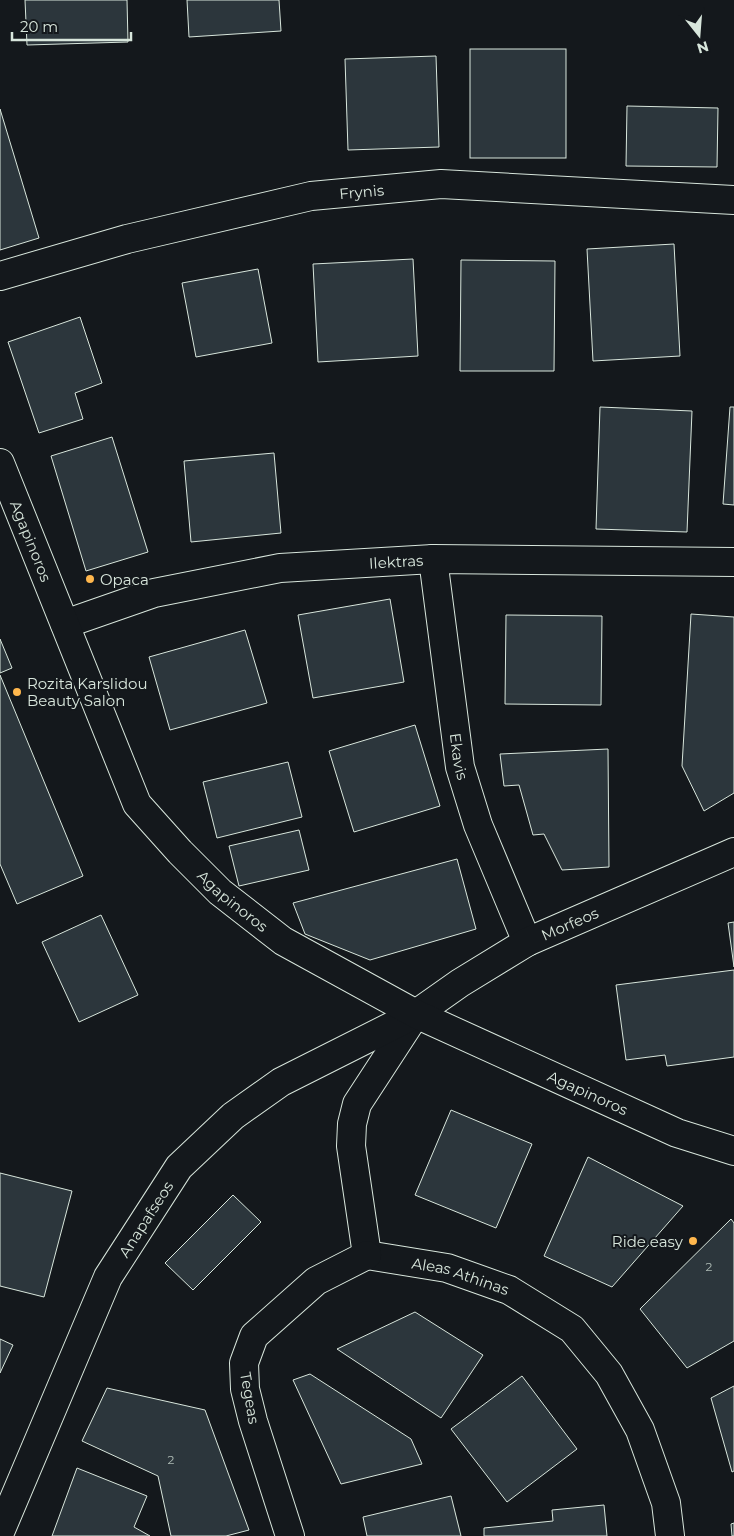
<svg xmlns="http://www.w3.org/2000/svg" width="734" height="1536" font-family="Montserrat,sans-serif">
	<rect width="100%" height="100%" fill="#14181c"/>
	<g fill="#2c363c" stroke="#d8e6dc">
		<path d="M 25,0 L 127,0 L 128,42 L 27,45 Z"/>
		<path d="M 187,0 L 279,0 L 281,31 L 189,37 Z"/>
		<rect x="470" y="49" width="96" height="109"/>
		<path d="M 436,56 L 439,147 L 348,150 L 345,59 Z"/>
		<path d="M 627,106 L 718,108 L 717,167 L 626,166 Z"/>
		<path d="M 0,109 L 39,238 L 0,250 Z"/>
		<path d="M 674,244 L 680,356 L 593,361 L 587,249 Z"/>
		<path d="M 413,259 L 418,356 L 318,362 L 313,264 Z"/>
		<path d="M 461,260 L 555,261 L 554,371 L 460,371 Z"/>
		<path d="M 258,269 L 272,343 L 196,357 L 182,283 Z"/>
		<path d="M 80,317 L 102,383 L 75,393 L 83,419 L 39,433 L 8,342 Z"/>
		<path d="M 600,407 L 692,411 L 687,532 L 596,529 Z"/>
		<path d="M 730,407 L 734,407 L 734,505 L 723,504 Z"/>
		<path d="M 112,437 L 148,552 L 86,571 L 51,456 Z"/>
		<path d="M 274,453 L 281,533 L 191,542 L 184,461 Z"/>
		<path d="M 390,599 L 404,682 L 313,698 L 298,615 Z"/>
		<path d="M 691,614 L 734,617 L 734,793 L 704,811 L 682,766 Z"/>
		<path d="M 506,615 L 602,616 L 601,705 L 505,704 Z"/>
		<path d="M 245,630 L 267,703 L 170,730 L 149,657 Z"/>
		<path d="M 0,639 L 12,668 L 0,673 Z"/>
		<path d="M 0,675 L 83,876 L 17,904 L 0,864 Z"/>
		<path d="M 415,725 L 440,806 L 354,832 L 329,751 Z"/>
		<path d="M 608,749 L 609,867 L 562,870 L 544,834 L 533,835 L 519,785 L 504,786 L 500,754 Z"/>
		<path d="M 288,762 L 302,817 L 217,838 L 203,782 Z"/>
		<path d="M 299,830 L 309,870 L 239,886 L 229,846 Z"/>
		<path d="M 457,859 L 476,929 L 370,960 L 305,934 L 293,903 Z"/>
		<path d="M 101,915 L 138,995 L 79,1022 L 42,942 Z"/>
		<path d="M 734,922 L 734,967 L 728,923 Z"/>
		<path d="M 734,970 L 734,1057 L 667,1066 L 665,1055 L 626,1060 L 616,985 Z"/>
		<path d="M 451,1110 L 532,1144 L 496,1228 L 415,1195 Z"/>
		<path d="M 588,1157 L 683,1206 L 612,1287 L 544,1256 Z"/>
		<path d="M 0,1173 L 72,1191 L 44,1297 L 0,1286 Z"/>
		<path d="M 233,1195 L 261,1222 L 193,1290 L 165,1263 Z"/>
		<path d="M 731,1219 L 734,1223 L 734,1341 L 687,1368 L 640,1309 Z"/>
		<path d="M 415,1312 L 483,1355 L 441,1418 L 337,1349 Z"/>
		<path d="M 0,1339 L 13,1345 L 0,1373 Z"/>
		<path d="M 310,1374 L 411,1439 L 422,1464 L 341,1484 L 293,1380 Z"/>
		<path d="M 522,1376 L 577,1449 L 507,1502 L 451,1429 Z"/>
		<path d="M 734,1386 L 734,1471 L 732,1472 L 711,1398 Z"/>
		<path d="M 107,1388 L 205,1410 L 249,1530 L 226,1536 L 171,1536 L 158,1476 L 82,1441 Z"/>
		<path d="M 77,1468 L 147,1496 L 134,1527 L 150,1536 L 52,1536 Z"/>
		<path d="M 451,1496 L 461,1536 L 367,1536 L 363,1517 Z"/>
		<path d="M 604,1505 L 607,1536 L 484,1536 L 484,1528 L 553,1521 L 552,1510 Z"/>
		<path d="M 734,1523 L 734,1536 L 732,1536 L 731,1524 Z"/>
	</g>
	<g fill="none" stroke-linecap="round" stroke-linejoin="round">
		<defs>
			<g id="minor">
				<path id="s1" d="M 0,276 L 127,239 L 311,196 L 441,184 L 734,200"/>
				<path id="s2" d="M 433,559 L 460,767 L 478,825 L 527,942"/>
				<path id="s3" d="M 65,624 L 154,593 L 280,568 L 433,559 L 734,562"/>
				<path id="s4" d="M 367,1255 L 447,1268 L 509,1290 L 572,1329 L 609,1374 L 640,1430 L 666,1503 L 670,1536"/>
				<path d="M 367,1255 L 351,1146 L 352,1124 L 357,1104 L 415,1015"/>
				<path id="s5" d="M 0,1532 L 108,1277 L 179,1167 L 233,1116 L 281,1082 L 416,1014 L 460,983 L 527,942 L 734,852"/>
				<path d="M 290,1536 L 253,1421 L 245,1389 L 244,1363 L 254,1336 L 316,1281 L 367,1255"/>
			</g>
			<g id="major">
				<path id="s6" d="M 0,463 L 137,804 L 180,852 L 220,892 L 283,941 L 416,1014 L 677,1133 L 734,1151"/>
			</g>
		</defs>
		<use href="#minor" stroke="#d8e6dc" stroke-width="30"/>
		<use href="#major" stroke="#d8e6dc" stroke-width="30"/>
		<use href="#minor" stroke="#14181c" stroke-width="28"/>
		<use href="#major" stroke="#14181c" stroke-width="28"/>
	</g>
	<g fill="#ffb74d" stroke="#14181c" stroke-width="2">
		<circle cx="90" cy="579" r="5"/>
		<circle cx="17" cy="692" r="5"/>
		<circle cx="693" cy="1241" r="5"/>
	</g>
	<g text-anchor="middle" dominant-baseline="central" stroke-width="4" stroke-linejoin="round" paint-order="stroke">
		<g font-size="12" fill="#adbab4">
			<text x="709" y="1266">2</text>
			<text x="171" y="1459">2</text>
		</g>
		<g font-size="15" fill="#d8e6dc" stroke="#14181c">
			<text stroke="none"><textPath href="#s1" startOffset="372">Frynis</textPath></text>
			<text stroke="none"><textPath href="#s6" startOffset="84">Agapinoros</textPath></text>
			<text stroke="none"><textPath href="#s3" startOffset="339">Ilektras</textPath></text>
			<text stroke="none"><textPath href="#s2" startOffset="199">Ekavis</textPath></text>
			<text stroke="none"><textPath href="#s6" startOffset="504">Agapinoros</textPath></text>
			<text stroke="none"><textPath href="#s5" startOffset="871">Morfeos</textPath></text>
			<text stroke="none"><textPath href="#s6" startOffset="909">Agapinoros</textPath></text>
			<text stroke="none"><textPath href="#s5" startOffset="346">Anapafseos</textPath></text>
			<text stroke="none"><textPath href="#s4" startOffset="96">Aleas Athinas</textPath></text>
			<text transform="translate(250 1398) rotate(80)">Tegeas</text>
		</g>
		<g font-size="15" fill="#d8e6dc" stroke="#14181c" text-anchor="start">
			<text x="100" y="579">Opaca</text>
			<text x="27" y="683">Rozita Karslidou<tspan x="27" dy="17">Beauty Salon</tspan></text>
			<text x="683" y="1241" text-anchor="end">Ride easy</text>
		</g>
	</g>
	<g transform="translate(699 35) rotate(163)" stroke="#14181c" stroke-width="4" paint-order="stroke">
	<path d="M0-4L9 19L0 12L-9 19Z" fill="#d8e6dc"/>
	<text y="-8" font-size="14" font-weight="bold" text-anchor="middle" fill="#d8e6dc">N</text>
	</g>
	<path d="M12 32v8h119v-8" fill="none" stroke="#d8e6dc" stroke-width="2.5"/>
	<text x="20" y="32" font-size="15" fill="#d8e6dc" stroke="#14181c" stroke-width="4" paint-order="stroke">20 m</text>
</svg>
